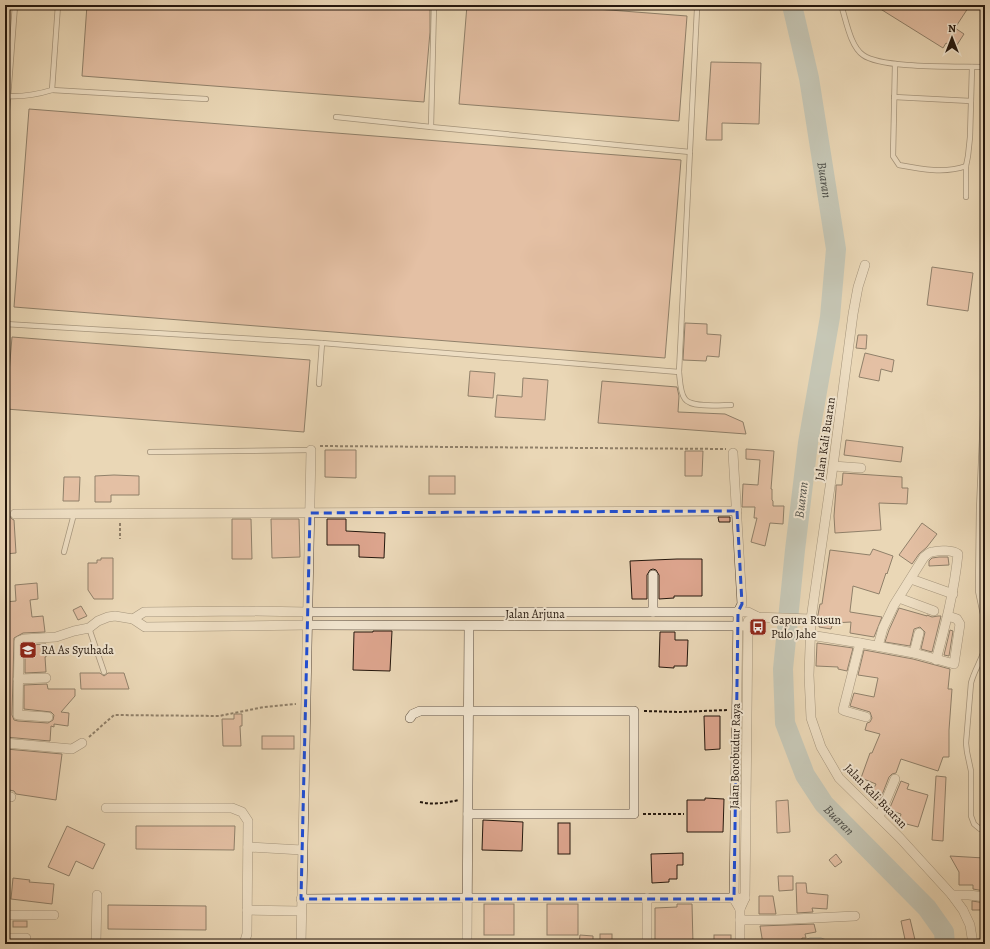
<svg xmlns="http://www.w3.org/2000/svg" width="990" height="949" font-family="Alegreya,serif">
	<rect width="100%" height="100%" fill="#ead7b7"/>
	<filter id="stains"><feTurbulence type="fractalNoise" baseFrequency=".005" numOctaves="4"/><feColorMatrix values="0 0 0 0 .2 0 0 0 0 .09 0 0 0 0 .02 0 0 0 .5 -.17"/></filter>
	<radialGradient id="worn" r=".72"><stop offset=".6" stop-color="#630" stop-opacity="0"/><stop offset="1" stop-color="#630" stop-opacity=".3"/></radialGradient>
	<path fill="#9db7b9" stroke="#6d7774" d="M 810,938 L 821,938 L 838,944 L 791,944 Z"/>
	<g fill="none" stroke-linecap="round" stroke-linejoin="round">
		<path stroke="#9db7b9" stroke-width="20" id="s1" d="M 792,5 L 809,78 L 836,249 L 830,317 L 808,443 L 795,550 L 783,669 L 785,723 L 805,775 L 824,804 L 927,908 L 944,932 L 945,944"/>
	</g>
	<g fill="#dda58e" stroke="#24170d">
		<path d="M 87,5 L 430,5 L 430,32 L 424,102 L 82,76 Z"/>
		<path d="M 467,5 L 545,5 L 687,16 L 679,121 L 459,104 Z"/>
		<path d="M 874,5 L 970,5 L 955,28 L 964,34 L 955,48 L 946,43 L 943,48 Z"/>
		<path d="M 711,62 L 761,63 L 759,124 L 722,123 L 722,140 L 706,140 Z"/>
		<path d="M 29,109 L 681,160 L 665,358 L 14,307 Z"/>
		<path d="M 932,267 L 973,273 L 968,311 L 927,305 Z"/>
		<path d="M 685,323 L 707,324 L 707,334 L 721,335 L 719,357 L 707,356 L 706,361 L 683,360 Z"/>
		<path d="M 858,335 L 867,335 L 866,349 L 856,348 Z"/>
		<path d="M 12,337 L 310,360 L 304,432 L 6,409 Z"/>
		<path d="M 865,353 L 894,360 L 892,372 L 881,369 L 879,381 L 859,377 Z"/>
		<path d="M 470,371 L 495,373 L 493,398 L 468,396 Z"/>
		<path d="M 523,378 L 548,380 L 545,420 L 495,417 L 497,395 L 522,397 Z"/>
		<path d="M 602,381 L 677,387 L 679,396 L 678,412 L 725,414 L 743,422 L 746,434 L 598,423 Z"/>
		<path d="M 846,440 L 903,447 L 901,462 L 844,455 Z"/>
		<path d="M 746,449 L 774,451 L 771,489 L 772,489 L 772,500 L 773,501 L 773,506 L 784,506 L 783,524 L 770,523 L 765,546 L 751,542 L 757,518 L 754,518 L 755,507 L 742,507 L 743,484 L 758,485 L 760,460 L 746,459 Z"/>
		<path d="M 325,450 L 356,450 L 356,478 L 325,477 Z"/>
		<path d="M 685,451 L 703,451 L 702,476 L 685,476 Z"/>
		<path d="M 843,473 L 902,477 L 902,488 L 908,488 L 907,504 L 879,503 L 881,530 L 835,533 L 834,516 L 836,489 L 836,485 L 842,485 Z"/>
		<path d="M 114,475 L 139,476 L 139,495 L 111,495 L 111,502 L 95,502 L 95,476 Z"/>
		<rect x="429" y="476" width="26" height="18"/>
		<path d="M 64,477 L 80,477 L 79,501 L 63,501 Z"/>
		<path d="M 5,515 L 9,515 L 12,519 L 14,520 L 16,553 L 5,554 Z"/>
		<path d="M 718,517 L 730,517 L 730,522 L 719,522 Z"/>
		<path d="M 232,519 L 251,519 L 252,559 L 232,559 Z"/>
		<path d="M 271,519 L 299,519 L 300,557 L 272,558 Z"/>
		<path d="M 327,519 L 346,519 L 346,531 L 385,533 L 384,558 L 359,557 L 359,545 L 327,545 Z"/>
		<path d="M 922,523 L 937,534 L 927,547 L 919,554 L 912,564 L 899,555 Z"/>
		<path d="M 873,549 L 893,556 L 887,574 L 886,573 L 879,594 L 853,586 L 850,611 L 850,612 L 882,617 L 874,637 L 850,633 L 851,622 L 833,623 L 831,629 L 819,627 L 820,620 L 817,620 L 820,604 L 822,604 L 830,550 L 870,555 Z"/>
		<path d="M 939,557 L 948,557 L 949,565 L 929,566 L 929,561 L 932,558 Z"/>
		<path d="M 101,558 L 113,558 L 113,599 L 94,599 L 88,590 L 88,563 L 97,563 L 97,560 L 101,560 Z"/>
		<path d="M 677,559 L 702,559 L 702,596 L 674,596 L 674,598 L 659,599 L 659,575 L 656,570 L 653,569 L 650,570 L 647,575 L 647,599 L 632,599 L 630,561 Z"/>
		<path d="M 37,583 L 38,599 L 30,600 L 32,617 L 43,616 L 45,632 L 23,633 L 14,638 L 12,715 L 14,720 L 18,721 L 48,723 L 53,720 L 54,715 L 51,712 L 24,709 L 24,685 L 47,684 L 48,689 L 75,689 L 75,696 L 61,712 L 69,713 L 68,726 L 54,724 L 54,727 L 51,726 L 50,741 L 5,737 L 5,602 L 16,601 L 15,585 Z"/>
		<path d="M 81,606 L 87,616 L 78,620 L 73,610 Z"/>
		<path d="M 899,608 L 927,616 L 927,615 L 932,617 L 938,616 L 941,616 L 932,652 L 921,649 L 925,632 L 920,627 L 914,629 L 910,646 L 885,642 L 889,630 Z"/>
		<path d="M 950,630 L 953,631 L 949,656 L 944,655 Z"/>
		<path d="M 373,631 L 392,631 L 390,671 L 353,670 L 354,632 L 373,632 Z"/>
		<path d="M 660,632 L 675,632 L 675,640 L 688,640 L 687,666 L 674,666 L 674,668 L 659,667 Z"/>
		<path d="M 817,643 L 853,648 L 847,671 L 838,669 L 838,667 L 816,666 Z"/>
		<path d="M 46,644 L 46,657 L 45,657 L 46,672 L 25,673 L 25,645 Z"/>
		<path d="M 864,650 L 913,659 L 950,669 L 948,689 L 952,689 L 949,730 L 949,757 L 943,757 L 938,771 L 901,759 L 896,773 L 892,774 L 889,777 L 880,800 L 870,796 L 876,784 L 861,778 L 870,753 L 872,753 L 880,734 L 865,730 L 867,723 L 870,722 L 872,718 L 870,712 L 850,706 L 854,693 L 874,697 L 878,678 L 858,675 Z"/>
		<path d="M 80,673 L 100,673 L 104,676 L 108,673 L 124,673 L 129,689 L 81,689 Z"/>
		<path d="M 234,714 L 242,714 L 242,726 L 240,726 L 241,746 L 223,746 L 222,719 L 234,719 Z"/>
		<path d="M 704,716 L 720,716 L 720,749 L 705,750 Z"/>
		<rect x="262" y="736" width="32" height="13"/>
		<path d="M 6,749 L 62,754 L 56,800 L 16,794 L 14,791 L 5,789 Z"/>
		<path d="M 936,776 L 946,777 L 943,841 L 932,840 Z"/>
		<path d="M 901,781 L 909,784 L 907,789 L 928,795 L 918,827 L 899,822 L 901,814 L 889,810 Z"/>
		<path d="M 705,798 L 724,799 L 723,832 L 687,832 L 687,800 L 705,800 Z"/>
		<path d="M 788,800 L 790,832 L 777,833 L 776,801 Z"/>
		<path d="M 483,820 L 523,822 L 522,851 L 482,850 Z"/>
		<rect x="558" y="823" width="12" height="31"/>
		<path d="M 67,826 L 105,844 L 93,869 L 76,861 L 69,876 L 48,867 Z"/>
		<path d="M 136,826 L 235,826 L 234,850 L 136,849 Z"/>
		<path d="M 683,853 L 683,865 L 677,865 L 677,879 L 669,879 L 669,882 L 652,883 L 651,854 Z"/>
		<path d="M 836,854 L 842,862 L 835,867 L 829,860 Z"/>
		<path d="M 950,856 L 984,858 L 984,891 L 973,889 L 973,885 L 959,885 L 959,872 Z"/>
		<path d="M 778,876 L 793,876 L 793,890 L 779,891 Z"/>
		<path d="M 13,878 L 30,880 L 29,882 L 54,884 L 52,904 L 11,899 Z"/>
		<path d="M 796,883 L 806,883 L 807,893 L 828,895 L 827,909 L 812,908 L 813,912 L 797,913 Z"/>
		<path d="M 759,896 L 773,896 L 776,914 L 759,914 Z"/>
		<path d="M 972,901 L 985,903 L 985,910 L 972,910 Z"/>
		<rect x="484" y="904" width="30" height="31"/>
		<rect x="547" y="904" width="31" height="31"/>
		<path d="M 677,904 L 692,904 L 693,944 L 655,944 L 655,908 L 677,907 Z"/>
		<path d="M 108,905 L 206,906 L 206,930 L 108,929 Z"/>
		<path d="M 910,919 L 916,944 L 906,944 L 901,921 Z"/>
		<rect x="13" y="921" width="14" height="6"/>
		<path d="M 814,924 L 816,932 L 805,934 L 806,938 L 802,938 L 801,944 L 763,944 L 760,926 Z"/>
		<rect x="600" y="934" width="12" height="9"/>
		<path d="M 580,935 L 593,936 L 593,944 L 579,944 Z"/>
		<rect x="714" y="935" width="17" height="9"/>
	</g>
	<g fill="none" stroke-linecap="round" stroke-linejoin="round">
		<defs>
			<g id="lane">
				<path d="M 841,5 C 846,19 850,46 863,55 C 882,69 959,66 985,67"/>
				<path d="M 895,64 L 893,156 L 899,165 C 920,169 945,174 966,166 L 968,156 L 970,137 L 972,67"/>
				<path d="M 52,90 L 206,99"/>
				<path d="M 5,96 C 21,97 36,95 52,90 L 58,5"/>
				<path d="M 894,97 L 971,101"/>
				<path d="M 336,117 L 431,127 L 690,152"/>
				<path d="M 431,127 L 434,5"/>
				<path d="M 5,137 L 15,5"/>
				<path d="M 966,166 L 966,197"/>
				<path d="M 5,324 L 322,343 L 679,372 L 697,9 L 695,5"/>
				<path d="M 985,368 L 979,510 L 978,591 L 985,624"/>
				<path d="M 679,372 C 680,380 680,393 685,399 C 691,408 720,405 731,405"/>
				<path d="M 319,384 L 322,343"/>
				<path d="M 150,452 L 311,450"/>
				<path d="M 64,552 L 74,514"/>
				<path d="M 89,628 L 104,672"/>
				<path d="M 985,648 C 981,661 974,671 971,683 L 966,743 L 967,752 L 971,771 L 971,816 L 974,824 L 980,829 L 985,829"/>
			</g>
			<g id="street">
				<path d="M 865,265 L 858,287 L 853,314 L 833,466 L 811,619 L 809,675 L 811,718 L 821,747 L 839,778 L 900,838 L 952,895 L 963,910 L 970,925 L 973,944"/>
				<path d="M 733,453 L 742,604 L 738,612 L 734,899 L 740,909"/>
				<path d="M 833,466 L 861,468"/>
				<path d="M 15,514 L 737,511"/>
				<path d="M 653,575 L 653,612"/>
				<path d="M 911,579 L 953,594"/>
				<path d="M 899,598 L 934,611"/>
				<path d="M 133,619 L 144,612 L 247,611 L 308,612 L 748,612 L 758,617 L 811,619"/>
				<path d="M 810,635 L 860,643 L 914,653 L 954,664 L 960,624 L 957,619 L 948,616"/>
				<path d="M 860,643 L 843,710 L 845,711 L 866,717"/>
				<path d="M 878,646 L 883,628 L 894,605 L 924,557 C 927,555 929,552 932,552 C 939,550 953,550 958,554 C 954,592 946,623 936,660"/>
				<path d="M 914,653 L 919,633"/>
				<path d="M 18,679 L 46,678"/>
				<path d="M 48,717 L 18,715 L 19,641 L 24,639 L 56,637 L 74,631 L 89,628 L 98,621 L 108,617 L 115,616 L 133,619 L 145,627 L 308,625 L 748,626 L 758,617"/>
				<path d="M 410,718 L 413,714 L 420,711 L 634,711 L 634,814 L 468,814"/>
				<path d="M 5,743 L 72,749 L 82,743"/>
				<path d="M 5,795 L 11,797"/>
				<path d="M 106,808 L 232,808 L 242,812 L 248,821 L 247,934 L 244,944"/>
				<path d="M 879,817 L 895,779"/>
				<path d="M 248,847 L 302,850"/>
				<path d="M 97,895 L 96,942 L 98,944"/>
				<path d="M 952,895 L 969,895 L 985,897"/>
				<path d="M 647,898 L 647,944"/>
				<path d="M 301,899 L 466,898 L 745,898"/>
				<path d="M 247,910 L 301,911"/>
				<path d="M 5,915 L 54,915"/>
				<path d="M 740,920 L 774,920 L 855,916"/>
				<path d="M 5,938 L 26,938"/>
				<path d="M 301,944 L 311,450"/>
				<path d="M 467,944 L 469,626"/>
				<path d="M 740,944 L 740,909 L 745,898 L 748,621"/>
				<path d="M 973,944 L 985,943"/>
			</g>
		</defs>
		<use href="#lane" stroke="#564738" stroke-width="6"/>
		<use href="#street" stroke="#564738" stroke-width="10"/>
		<g stroke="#24170d" stroke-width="2" stroke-dasharray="3 2" stroke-linecap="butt">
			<path d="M 320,446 L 726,449"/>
			<path d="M 120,523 L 120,539"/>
			<path d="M 644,711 L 679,712 L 727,710"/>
			<path d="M 89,737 L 114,715 L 219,716 L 264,707 L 296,704"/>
			<path d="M 420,802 C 433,805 445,803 459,800"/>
			<path d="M 643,814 L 684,814"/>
		</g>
		<use href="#lane" stroke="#f1e5d0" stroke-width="4.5"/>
		<use href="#street" stroke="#f1e5d0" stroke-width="9"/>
	</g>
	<path d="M0 0H990V949H0ZM 737,511 L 742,604 L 738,612 L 734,899 L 301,899 L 310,513 Z" fill="#ead7b7" fill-opacity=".55" fill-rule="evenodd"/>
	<path fill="none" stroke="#1d4ed8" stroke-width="3" stroke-dasharray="8 5" stroke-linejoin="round" d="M 737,511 L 742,604 L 738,612 L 734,899 L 301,899 L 310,513 Z"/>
	<defs>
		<symbol id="bus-square" viewBox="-11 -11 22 22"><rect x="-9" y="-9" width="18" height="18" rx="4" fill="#8f2418" stroke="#f1e5d0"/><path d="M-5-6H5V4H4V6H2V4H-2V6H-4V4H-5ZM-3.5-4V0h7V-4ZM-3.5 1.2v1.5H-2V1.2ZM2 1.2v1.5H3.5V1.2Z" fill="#fff"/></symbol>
		<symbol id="school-square" viewBox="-11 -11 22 22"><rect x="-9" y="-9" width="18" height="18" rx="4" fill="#8f2418" stroke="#f1e5d0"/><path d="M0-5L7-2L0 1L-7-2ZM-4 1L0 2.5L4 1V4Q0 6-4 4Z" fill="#fff"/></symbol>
	</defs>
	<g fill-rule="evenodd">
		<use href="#bus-square" x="748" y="617" width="20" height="20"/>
		<use href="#school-square" x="18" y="640" width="20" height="20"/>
	</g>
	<g text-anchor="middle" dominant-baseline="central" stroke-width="4" stroke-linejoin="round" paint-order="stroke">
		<g font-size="12" fill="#24170d" stroke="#f1e5d0">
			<text transform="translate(825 439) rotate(-82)">Jalan Kali Buaran</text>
			<text x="535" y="614">Jalan Arjuna</text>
			<text transform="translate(735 756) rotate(-89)">Jalan Borobudur Raya</text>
			<text transform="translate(876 796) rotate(46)">Jalan Kali Buaran</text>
		</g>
		<g font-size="12" fill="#24170d" stroke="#f1e5d0" text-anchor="start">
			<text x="771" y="620">Gapura Rusun<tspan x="771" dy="14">Pulo Jahe</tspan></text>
			<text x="41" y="650">RA As Syuhada</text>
		</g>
		<g font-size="13" font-style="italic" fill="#4e4f49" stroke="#f1e5d0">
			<text stroke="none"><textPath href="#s1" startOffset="178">Buaran</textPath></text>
			<text transform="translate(801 500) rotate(-83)">Buaran</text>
			<text stroke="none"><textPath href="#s1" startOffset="838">Buaran</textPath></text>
		</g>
	</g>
	<rect width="990" height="949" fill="none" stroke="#ead7b7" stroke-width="20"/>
	<rect x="6" y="6" width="978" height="937" fill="none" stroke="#24170d" stroke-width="2"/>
	<rect x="10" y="10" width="970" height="929" fill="none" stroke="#24170d"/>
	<g transform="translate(952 38)" stroke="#f1e5d0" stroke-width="3" paint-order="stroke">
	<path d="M0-3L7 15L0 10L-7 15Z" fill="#24170d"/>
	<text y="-6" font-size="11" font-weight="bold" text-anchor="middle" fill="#24170d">N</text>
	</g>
	<rect width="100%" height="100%" filter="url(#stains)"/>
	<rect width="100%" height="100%" fill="url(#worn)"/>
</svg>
